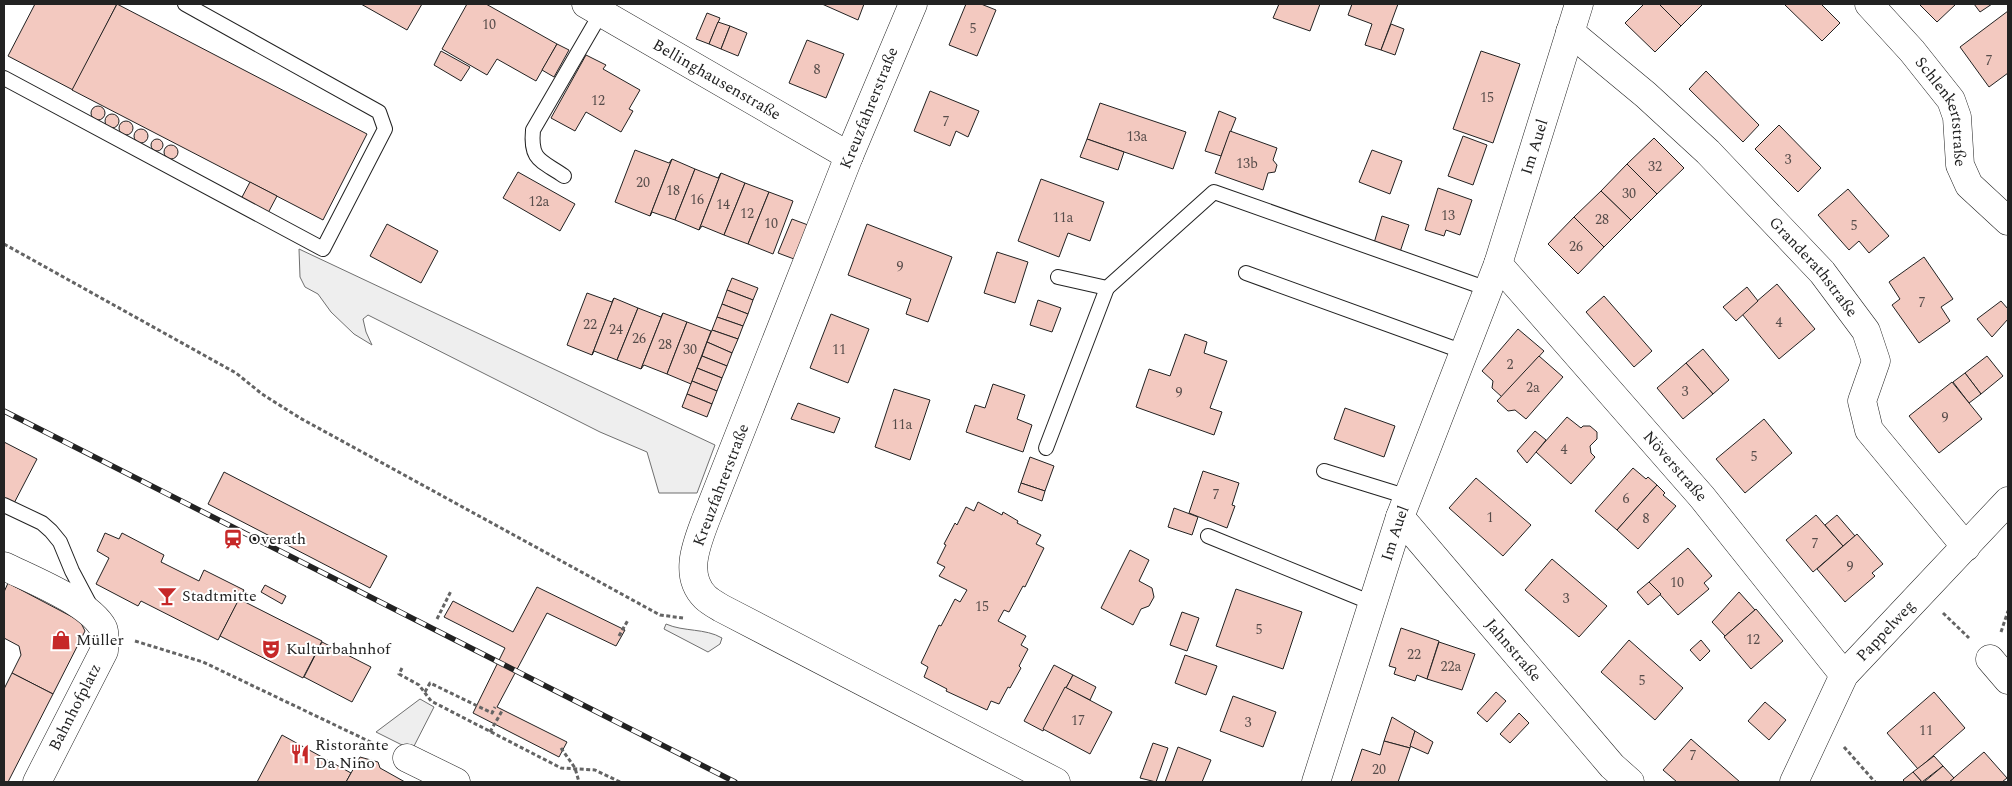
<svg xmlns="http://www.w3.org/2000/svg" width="2012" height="786" font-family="Spectral,serif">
	<rect width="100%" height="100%" fill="#fff"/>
	<g fill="#eee" stroke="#6f6f6f">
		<path d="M 299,249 L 715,445 L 697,493 L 659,493 L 647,452 L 600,432 L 368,315 L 363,319 L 366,332 L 372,345 L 354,334 L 331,312 L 318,294 L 305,287 L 300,277 Z"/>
		<path d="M 666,624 C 684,632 705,628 722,638 L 720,644 L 708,652 L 664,629 Z"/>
		<path d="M 420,699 L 434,707 L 412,750 L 376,732 Z"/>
	</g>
	<g fill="#f3c9c0" stroke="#222">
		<path d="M 35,4 L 117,4 L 73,90 L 8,56 Z"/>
		<path d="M 117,4 L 367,134 L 323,220 L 72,90 Z"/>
		<path d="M 361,4 L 422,4 L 407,30 Z"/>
		<path d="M 467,4 L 486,4 L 557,44 L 536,81 L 497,59 L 487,75 L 442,49 Z"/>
		<path d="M 822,4 L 864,4 L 858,20 Z"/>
		<path d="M 966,4 L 981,4 L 996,10 L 977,56 L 949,45 Z"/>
		<path d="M 1279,4 L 1320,4 L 1310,31 L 1273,18 Z"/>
		<path d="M 1352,4 L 1398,4 L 1381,50 L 1365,45 L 1372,24 L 1348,15 Z"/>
		<path d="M 1644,4 L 1659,4 L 1681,26 L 1655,52 L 1625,23 Z"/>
		<path d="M 1659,4 L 1703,4 L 1681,26 Z"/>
		<path d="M 1784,4 L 1821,4 L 1840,23 L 1822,41 Z"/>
		<path d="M 1919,4 L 1956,4 L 1937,22 Z"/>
		<path d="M 1974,4 L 1992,4 L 1980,12 Z"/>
		<path d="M 2008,11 L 2008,73 L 1989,87 L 1960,47 Z"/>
		<path d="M 707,13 L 720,18 L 709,44 L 696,39 Z"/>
		<path d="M 718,22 L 730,26 L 721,49 L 709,44 Z"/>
		<path d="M 1391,24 L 1404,29 L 1395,55 L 1381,50 Z"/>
		<path d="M 730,26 L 747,33 L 738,56 L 721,49 Z"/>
		<path d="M 807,40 L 844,54 L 826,98 L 789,83 Z"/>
		<path d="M 557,44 L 569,50 L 554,77 L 542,70 Z"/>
		<path d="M 441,51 L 470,67 L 461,81 L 434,65 Z"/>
		<path d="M 1481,51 L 1520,64 L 1493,143 L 1453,129 Z"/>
		<path d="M 586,55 L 606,65 L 603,69 L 640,90 L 629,109 L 633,111 L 621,132 L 586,112 L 575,131 L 551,118 Z"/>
		<path d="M 1706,71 L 1759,125 L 1743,142 L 1689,89 Z"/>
		<path d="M 930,91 L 979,111 L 968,137 L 956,131 L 950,146 L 914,131 Z"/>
		<path d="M 1100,103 L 1186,132 L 1173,169 L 1087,139 Z"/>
		<circle cx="98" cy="113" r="7"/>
		<path d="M 1219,111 L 1236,118 L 1221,156 L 1205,151 Z"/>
		<circle cx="112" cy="121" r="7"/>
		<circle cx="126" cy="128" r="7"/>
		<path d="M 1779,125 L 1821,168 L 1798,192 L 1755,149 Z"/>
		<circle cx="141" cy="136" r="7"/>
		<path d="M 1230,131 L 1277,148 L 1273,160 L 1277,165 L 1275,172 L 1268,173 L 1263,190 L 1215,173 Z"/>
		<path d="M 1463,136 L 1487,145 L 1473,185 L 1448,176 Z"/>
		<path d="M 1654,138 L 1684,168 L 1657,194 L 1627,164 Z"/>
		<circle cx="157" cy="145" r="6"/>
		<path d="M 1087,139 L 1124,152 L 1118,170 L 1080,157 Z"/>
		<circle cx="171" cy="152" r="7"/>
		<path d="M 635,150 L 669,163 L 672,159 L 650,216 L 615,202 Z"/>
		<path d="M 1372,150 L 1402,161 L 1390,194 L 1359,182 Z"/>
		<path d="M 672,159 L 695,169 L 675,220 L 652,212 L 650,216 Z"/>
		<path d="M 1627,164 L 1657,194 L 1631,220 L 1601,191 Z"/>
		<path d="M 695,169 L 718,178 L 721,173 L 699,230 L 675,220 Z"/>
		<path d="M 518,172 L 575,204 L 560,231 L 503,198 Z"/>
		<path d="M 721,173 L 745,183 L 724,235 L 702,226 L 699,230 Z"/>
		<path d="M 1041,179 L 1104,202 L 1090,241 L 1068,233 L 1059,257 L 1018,241 Z"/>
		<path d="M 250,182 L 277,196 L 268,213 L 241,199 Z"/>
		<path d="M 745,183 L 769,192 L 748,244 L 724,235 Z"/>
		<path d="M 1438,188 L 1472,200 L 1460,235 L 1446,230 L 1444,236 L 1425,230 Z"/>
		<path d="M 1848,189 L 1889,236 L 1869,253 L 1859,241 L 1849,250 L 1818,215 Z"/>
		<path d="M 1601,191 L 1631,220 L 1604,247 L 1574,217 Z"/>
		<path d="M 769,192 L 793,201 L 773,254 L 748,244 Z"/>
		<path d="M 1382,216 L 1409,225 L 1400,252 L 1374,243 Z"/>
		<path d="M 1574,217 L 1604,247 L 1578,274 L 1548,244 Z"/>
		<path d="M 792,219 L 808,225 L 794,259 L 778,253 Z"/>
		<path d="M 387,224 L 438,251 L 421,283 L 370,256 Z"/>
		<path d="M 867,224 L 952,257 L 928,322 L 906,314 L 911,299 L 848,275 Z"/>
		<path d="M 997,252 L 1028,262 L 1015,303 L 984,293 Z"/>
		<path d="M 1924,257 L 1953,299 L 1941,307 L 1950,321 L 1919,343 L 1892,305 L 1900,299 L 1889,282 Z"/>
		<path d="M 732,278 L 758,288 L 753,300 L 727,290 Z"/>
		<path d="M 1777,284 L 1815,329 L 1779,359 L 1742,314 Z"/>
		<path d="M 1747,287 L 1758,301 L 1736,321 L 1723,307 Z"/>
		<path d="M 727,290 L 753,300 L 748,314 L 722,304 Z"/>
		<path d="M 587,293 L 612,302 L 614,298 L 592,355 L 567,345 Z"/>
		<path d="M 1604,296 L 1652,351 L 1634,367 L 1586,312 Z"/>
		<path d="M 614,298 L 638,308 L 617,360 L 594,351 L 592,355 Z"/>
		<path d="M 1038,300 L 1061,308 L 1052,332 L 1030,325 Z"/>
		<path d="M 2001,301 L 2008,309 L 2008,319 L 1992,337 L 1977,319 Z"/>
		<path d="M 722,304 L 748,314 L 743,326 L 717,317 Z"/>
		<path d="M 638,308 L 661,317 L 663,313 L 641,369 L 617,360 Z"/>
		<path d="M 663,313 L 687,322 L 667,374 L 644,365 L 641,369 Z"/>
		<path d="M 831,314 L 869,329 L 848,383 L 810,368 Z"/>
		<path d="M 717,317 L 743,326 L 738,339 L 712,330 Z"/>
		<path d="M 687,322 L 711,331 L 691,384 L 667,374 Z"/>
		<path d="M 1518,329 L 1544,351 L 1502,397 L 1492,388 L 1493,381 L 1482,371 Z"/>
		<path d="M 712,330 L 738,339 L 732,353 L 707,342 Z"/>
		<path d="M 1185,334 L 1207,342 L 1204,353 L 1227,361 L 1210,408 L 1222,412 L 1214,435 L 1136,407 L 1149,369 L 1170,376 Z"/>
		<path d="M 707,342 L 732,353 L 727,366 L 702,356 Z"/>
		<path d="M 1703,349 L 1729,380 L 1713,394 L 1686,363 Z"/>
		<path d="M 702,356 L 727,366 L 722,378 L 697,368 Z"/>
		<path d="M 1539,356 L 1563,377 L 1526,419 L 1515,410 L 1508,411 L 1497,401 Z"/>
		<path d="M 1987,356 L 2003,376 L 1981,394 L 1965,373 Z"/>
		<path d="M 1686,363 L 1713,394 L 1683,419 L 1657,388 Z"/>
		<path d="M 697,368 L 722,378 L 717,391 L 692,381 Z"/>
		<path d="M 1965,373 L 1981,394 L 1969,403 L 1953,382 Z"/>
		<path d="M 692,381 L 717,391 L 712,404 L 687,394 Z"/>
		<path d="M 1952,382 L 1982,419 L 1939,453 L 1909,416 Z"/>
		<path d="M 993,384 L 1025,395 L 1017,419 L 1032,425 L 1023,452 L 966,432 L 975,405 L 985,408 Z"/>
		<path d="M 894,389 L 930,400 L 910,460 L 875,447 Z"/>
		<path d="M 687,394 L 712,404 L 707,417 L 682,407 Z"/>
		<path d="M 798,403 L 840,418 L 834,433 L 791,419 Z"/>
		<path d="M 1345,408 L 1395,426 L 1384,457 L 1334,439 Z"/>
		<path d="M 1567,417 L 1581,428 L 1583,426 L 1590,426 L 1597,432 L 1597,439 L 1590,446 L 1591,453 L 1595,457 L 1571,484 L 1536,452 Z"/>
		<path d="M 1764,419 L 1792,453 L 1745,493 L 1716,459 Z"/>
		<path d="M 1535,431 L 1546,440 L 1527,463 L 1517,451 Z"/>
		<path d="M 4,442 L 37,459 L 11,509 L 4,505 Z"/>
		<path d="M 1030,457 L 1054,466 L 1045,491 L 1021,483 Z"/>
		<path d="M 1633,468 L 1646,479 L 1648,477 L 1657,485 L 1617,530 L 1595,511 Z"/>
		<path d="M 1203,471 L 1239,483 L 1232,505 L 1235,506 L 1227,528 L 1189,513 Z"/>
		<path d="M 224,472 L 387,556 L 370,588 L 208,504 Z"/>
		<path d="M 1476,478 L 1531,525 L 1503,556 L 1449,508 Z"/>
		<path d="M 1021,483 L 1045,491 L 1042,501 L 1018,492 Z"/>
		<path d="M 1657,485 L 1665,493 L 1663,495 L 1676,506 L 1638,549 L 1617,530 Z"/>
		<path d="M 978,502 L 1002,515 L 1003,512 L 1018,521 L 1017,523 L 1041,535 L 1036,544 L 1044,548 L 1025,587 L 1023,586 L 1009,612 L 1004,610 L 998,621 L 1026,636 L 1021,645 L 1028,649 L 1019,666 L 1021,668 L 1010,688 L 1008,687 L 999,704 L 991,701 L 987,710 L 946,691 L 947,689 L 924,677 L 928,667 L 921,663 L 939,625 L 941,626 L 955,599 L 960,602 L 967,590 L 939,576 L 945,567 L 937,563 L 946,545 L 944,544 L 955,523 L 957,525 L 966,507 L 974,511 Z"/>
		<path d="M 1174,508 L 1198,517 L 1192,535 L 1168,527 Z"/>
		<path d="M 1816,515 L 1843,546 L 1813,572 L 1786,540 Z"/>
		<path d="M 1837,515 L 1855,536 L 1843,546 L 1825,525 Z"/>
		<path d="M 105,533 L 119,539 L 122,533 L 164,555 L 161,562 L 199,581 L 204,570 L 244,590 L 218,640 L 141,601 L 138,606 L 96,584 L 109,558 L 97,551 Z"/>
		<path d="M 1857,534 L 1883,564 L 1872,573 L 1875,576 L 1845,602 L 1817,569 Z"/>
		<path d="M 1688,548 L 1712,576 L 1704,583 L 1709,589 L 1678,615 L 1649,582 Z"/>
		<path d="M 1130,550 L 1149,560 L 1139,581 L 1152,588 L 1154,597 L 1149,606 L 1141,609 L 1133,625 L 1101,608 Z"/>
		<path d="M 1552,559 L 1607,606 L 1579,637 L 1525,590 Z"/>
		<path d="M 1649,582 L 1661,594 L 1648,605 L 1637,592 Z"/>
		<path d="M 8,583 L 80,621 L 85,631 L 53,694 L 12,673 L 21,655 L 19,646 L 4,638 L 4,592 Z"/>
		<path d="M 265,585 L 286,596 L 282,604 L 261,592 Z"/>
		<path d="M 537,587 L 625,630 L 616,646 L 547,613 L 497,707 L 567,742 L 559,757 L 473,713 L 505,648 L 444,617 L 453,601 L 513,632 Z"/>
		<path d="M 1236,589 L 1302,612 L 1283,669 L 1216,646 Z"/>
		<path d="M 1739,592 L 1755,610 L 1725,636 L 1712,622 Z"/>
		<path d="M 239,599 L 322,641 L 303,678 L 220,636 Z"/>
		<path d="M 1756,609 L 1783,641 L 1751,669 L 1724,637 Z"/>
		<path d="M 1182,612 L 1199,618 L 1187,651 L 1170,645 Z"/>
		<path d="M 1401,628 L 1439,641 L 1427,679 L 1417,675 L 1415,681 L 1394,674 L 1396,668 L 1389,666 Z"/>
		<path d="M 1629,640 L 1683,688 L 1655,720 L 1601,672 Z"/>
		<path d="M 1701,640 L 1710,651 L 1700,661 L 1690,650 Z"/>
		<path d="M 322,642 L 371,667 L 352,702 L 304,677 Z"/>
		<path d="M 1439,642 L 1475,654 L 1462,690 L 1427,679 Z"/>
		<path d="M 1185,655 L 1217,666 L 1206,695 L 1175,683 Z"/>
		<path d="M 1054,665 L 1073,675 L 1043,731 L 1024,721 Z"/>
		<path d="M 12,673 L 53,694 L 8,782 L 4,782 L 4,689 Z"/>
		<path d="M 1073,675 L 1096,687 L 1090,700 L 1066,688 Z"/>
		<path d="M 1065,687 L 1112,712 L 1090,754 L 1043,729 Z"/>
		<path d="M 1496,692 L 1506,701 L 1487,722 L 1477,713 Z"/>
		<path d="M 1934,692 L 1965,728 L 1918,769 L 1887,733 Z"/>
		<path d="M 1233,696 L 1276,712 L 1263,747 L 1220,731 Z"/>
		<path d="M 1765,702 L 1786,720 L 1769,740 L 1748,721 Z"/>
		<path d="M 1519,713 L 1529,723 L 1510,743 L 1500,734 Z"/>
		<path d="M 1392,717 L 1415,731 L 1410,748 L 1384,741 Z"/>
		<path d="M 1415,731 L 1433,742 L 1428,754 L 1410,746 Z"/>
		<path d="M 282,735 L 351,773 L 346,782 L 257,782 Z"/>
		<path d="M 1691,739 L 1740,782 L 1677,782 L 1663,770 Z"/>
		<path d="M 1384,741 L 1410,748 L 1398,782 L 1351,782 L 1362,749 L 1380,755 Z"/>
		<path d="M 1153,743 L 1168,748 L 1156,782 L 1140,778 Z"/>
		<path d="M 1178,747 L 1211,760 L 1202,782 L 1165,782 Z"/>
		<path d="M 1984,752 L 2007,778 L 2002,782 L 1949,782 Z"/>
		<path d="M 1934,756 L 1943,766 L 1922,782 L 1913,772 Z"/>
		<path d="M 360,757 L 378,762 L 380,768 L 405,782 L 346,782 Z"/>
		<path d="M 1943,766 L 1954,778 L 1949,782 L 1924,782 Z"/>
		<path d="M 1913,772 L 1922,782 L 1905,782 L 1903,780 Z"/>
	</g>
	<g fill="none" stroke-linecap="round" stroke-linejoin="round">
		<defs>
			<g id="service">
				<path d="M 4,78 L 323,249 L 385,129 L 379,112 L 185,4"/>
				<path d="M 564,176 C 541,160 530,161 533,130 L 601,13"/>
				<path d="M 1246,273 L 1464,352"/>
				<path d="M 1058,277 L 1107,288 L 1214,192 L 1488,289"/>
				<path d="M 1046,448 L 1107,288"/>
				<path d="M 1324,471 L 1408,497"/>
				<path d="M 4,505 L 42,523 L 51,531 L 60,542 L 72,571 L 90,605"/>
				<path d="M 1208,536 L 1372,603"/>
			</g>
			<g id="minor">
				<path id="s1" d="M 586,4 L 849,156"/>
				<path d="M 913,4 L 849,156 L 706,519 C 697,543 683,575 705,597 C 709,601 716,605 721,608 L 1056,782"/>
				<path id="s2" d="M 1869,4 L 1912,51 L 1951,100 L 1957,117 L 1960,165 L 1969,185 L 2008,221"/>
				<path id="s3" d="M 1570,32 L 1646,95 L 1708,152 L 1822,272 L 1866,331 L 1876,361 L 1862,401 L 1869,430 L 1966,547"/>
				<path id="s4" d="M 1498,264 L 1702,497 L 1844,675"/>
				<path id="s5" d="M 1400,517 L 1612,766 L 1630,782"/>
				<path d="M 4,566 C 30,579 89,602 103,628 C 106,634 104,644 104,651 L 37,782"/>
				<path d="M 1990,659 L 2008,680"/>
				<path d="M 407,758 L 456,782"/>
				<path id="s6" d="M 1316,782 L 1400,517 L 1498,264 L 1579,4"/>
				<path id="s7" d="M 1794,782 L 1844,675 L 2008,501"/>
			</g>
		</defs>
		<use href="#service" stroke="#222" stroke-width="16"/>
		<use href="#minor" stroke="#222" stroke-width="29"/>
		<g stroke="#646464" stroke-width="3" stroke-dasharray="4 2.5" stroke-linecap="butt">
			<path d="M 4,244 L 236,373 L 262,394 L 300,418 L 649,609 L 660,615 L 683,618"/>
			<path d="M 1943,613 L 1969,638"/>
			<path d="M 437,619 L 451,591"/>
			<path d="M 2001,632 L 2008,611"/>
			<path d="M 619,636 L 628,620"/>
			<path d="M 135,641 L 203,662 L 381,747"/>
			<path d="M 402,668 L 399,674 L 419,685 L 431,701 L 561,768 L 595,770 L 620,782"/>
			<path d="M 425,692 L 430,683 L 492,713 L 495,707"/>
			<path d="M 490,732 L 502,711"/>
			<path d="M 1844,747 L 1875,782"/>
			<path d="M 561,748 L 575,768 L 579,782"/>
		</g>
		<use href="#service" stroke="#fff" stroke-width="14"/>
		<use href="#minor" stroke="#fff" stroke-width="28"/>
		<defs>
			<path id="rail" d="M 4,411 L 735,782"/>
		</defs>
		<use href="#rail" stroke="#222" stroke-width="5.5"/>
		<use href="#rail" stroke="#fff" stroke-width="4" stroke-dasharray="11" stroke-linecap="butt"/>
	</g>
	<defs>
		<symbol id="station-bare" viewBox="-9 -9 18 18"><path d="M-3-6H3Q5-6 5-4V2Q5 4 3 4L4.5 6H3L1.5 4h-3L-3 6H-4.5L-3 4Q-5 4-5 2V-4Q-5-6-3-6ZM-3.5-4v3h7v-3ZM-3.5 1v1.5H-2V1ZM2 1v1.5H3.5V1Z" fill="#c62828" stroke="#fff" stroke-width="2.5" paint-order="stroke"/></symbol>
		<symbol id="bar-bare" viewBox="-9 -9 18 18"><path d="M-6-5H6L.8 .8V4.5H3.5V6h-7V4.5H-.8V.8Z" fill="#c62828" stroke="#fff" stroke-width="2.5" paint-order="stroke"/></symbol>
		<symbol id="shop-bare" viewBox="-9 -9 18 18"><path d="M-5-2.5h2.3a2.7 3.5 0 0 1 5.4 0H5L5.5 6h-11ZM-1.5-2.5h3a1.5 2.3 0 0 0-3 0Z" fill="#c62828" stroke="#fff" stroke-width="2.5" paint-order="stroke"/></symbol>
		<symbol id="theatre-bare" viewBox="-9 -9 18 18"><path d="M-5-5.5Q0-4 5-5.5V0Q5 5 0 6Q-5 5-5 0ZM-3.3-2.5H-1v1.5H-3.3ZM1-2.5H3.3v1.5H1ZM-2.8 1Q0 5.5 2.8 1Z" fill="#c62828" stroke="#fff" stroke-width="2.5" paint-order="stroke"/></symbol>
		<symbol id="restaurant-bare" viewBox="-9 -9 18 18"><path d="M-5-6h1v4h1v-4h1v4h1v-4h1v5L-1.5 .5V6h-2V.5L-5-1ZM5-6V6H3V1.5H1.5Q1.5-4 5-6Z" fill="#c62828" stroke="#fff" stroke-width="2.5" paint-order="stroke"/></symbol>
	</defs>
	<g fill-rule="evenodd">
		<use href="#station-bare" x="219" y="525" width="28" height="28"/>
		<use href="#bar-bare" x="153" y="582" width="28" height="28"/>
		<use href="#shop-bare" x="47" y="626" width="28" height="28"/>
		<use href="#theatre-bare" x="257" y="635" width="28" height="28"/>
		<use href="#restaurant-bare" x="286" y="740" width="28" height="28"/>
	</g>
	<g text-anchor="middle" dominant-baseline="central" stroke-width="4" stroke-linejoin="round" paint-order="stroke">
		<g font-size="14" fill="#564c4a">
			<text x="489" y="24">10</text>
			<text x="973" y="28">5</text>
			<text x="1989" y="60">7</text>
			<text x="817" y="69">8</text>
			<text x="1487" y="97">15</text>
			<text x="598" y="100">12</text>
			<text x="946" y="121">7</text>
			<text x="1137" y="136">13a</text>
			<text x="1788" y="159">3</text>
			<text x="1247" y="163">13b</text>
			<text x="1655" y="166">32</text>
			<text x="643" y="182">20</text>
			<text x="673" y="190">18</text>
			<text x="1629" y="193">30</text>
			<text x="697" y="199">16</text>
			<text x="539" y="201">12a</text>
			<text x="723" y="204">14</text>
			<text x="747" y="213">12</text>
			<text x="1448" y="215">13</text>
			<text x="1063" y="217">11a</text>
			<text x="1602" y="219">28</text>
			<text x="771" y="223">10</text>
			<text x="1854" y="225">5</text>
			<text x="1576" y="246">26</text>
			<text x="900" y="266">9</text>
			<text x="1922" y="302">7</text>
			<text x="1779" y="322">4</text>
			<text x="590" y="324">22</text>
			<text x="616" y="329">24</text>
			<text x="639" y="338">26</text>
			<text x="665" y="344">28</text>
			<text x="690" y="349">30</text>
			<text x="839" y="349">11</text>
			<text x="1510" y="364">2</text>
			<text x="1533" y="387">2a</text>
			<text x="1685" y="391">3</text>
			<text x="1179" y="392">9</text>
			<text x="1945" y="417">9</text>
			<text x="902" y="424">11a</text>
			<text x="1564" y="449">4</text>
			<text x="1754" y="456">5</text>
			<text x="1216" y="494">7</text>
			<text x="1626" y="498">6</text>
			<text x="1490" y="517">1</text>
			<text x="1646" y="518">8</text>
			<text x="1815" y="543">7</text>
			<text x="1850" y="566">9</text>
			<text x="1677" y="582">10</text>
			<text x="1566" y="598">3</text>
			<text x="982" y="606">15</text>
			<text x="1259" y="629">5</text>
			<text x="1753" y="639">12</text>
			<text x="1414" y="654">22</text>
			<text x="1451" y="666">22a</text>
			<text x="1642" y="680">5</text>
			<text x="1078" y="720">17</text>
			<text x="1248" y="722">3</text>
			<text x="1926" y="730">11</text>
			<text x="1693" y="755">7</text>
			<text x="1379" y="769">20</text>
		</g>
		<g font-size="16" fill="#222" stroke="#fff">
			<text stroke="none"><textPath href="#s1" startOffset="151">Bellinghausenstraße</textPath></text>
			<text transform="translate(869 108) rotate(-68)">Kreuzfahrerstraße</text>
			<text stroke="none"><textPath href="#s2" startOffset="134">Schlenkertstraße</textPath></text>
			<text stroke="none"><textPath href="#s6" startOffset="672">Im Auel</textPath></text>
			<text stroke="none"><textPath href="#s3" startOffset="339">Granderathstraße</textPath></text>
			<text stroke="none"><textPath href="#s4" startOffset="269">Növerstraße</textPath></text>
			<text transform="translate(721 485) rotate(-69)">Kreuzfahrerstraße</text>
			<text stroke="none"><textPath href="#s6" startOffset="261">Im Auel</textPath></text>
			<text stroke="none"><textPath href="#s7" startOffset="179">Pappelweg</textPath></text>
			<text stroke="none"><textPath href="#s5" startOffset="175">Jahnstraße</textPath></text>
			<text transform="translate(75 707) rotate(-63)">Bahnhofplatz</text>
		</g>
		<g font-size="16" fill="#222" stroke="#fff" text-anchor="start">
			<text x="248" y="539">Overath</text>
			<text x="182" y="596">Stadtmitte</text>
			<text x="76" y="640">Müller</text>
			<text x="286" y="649">Kulturbahnhof</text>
			<text x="315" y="745">Ristorante<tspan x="315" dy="18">Da Nino</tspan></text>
		</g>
	</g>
	<rect width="2012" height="786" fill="none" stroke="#222222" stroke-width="10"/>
</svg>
